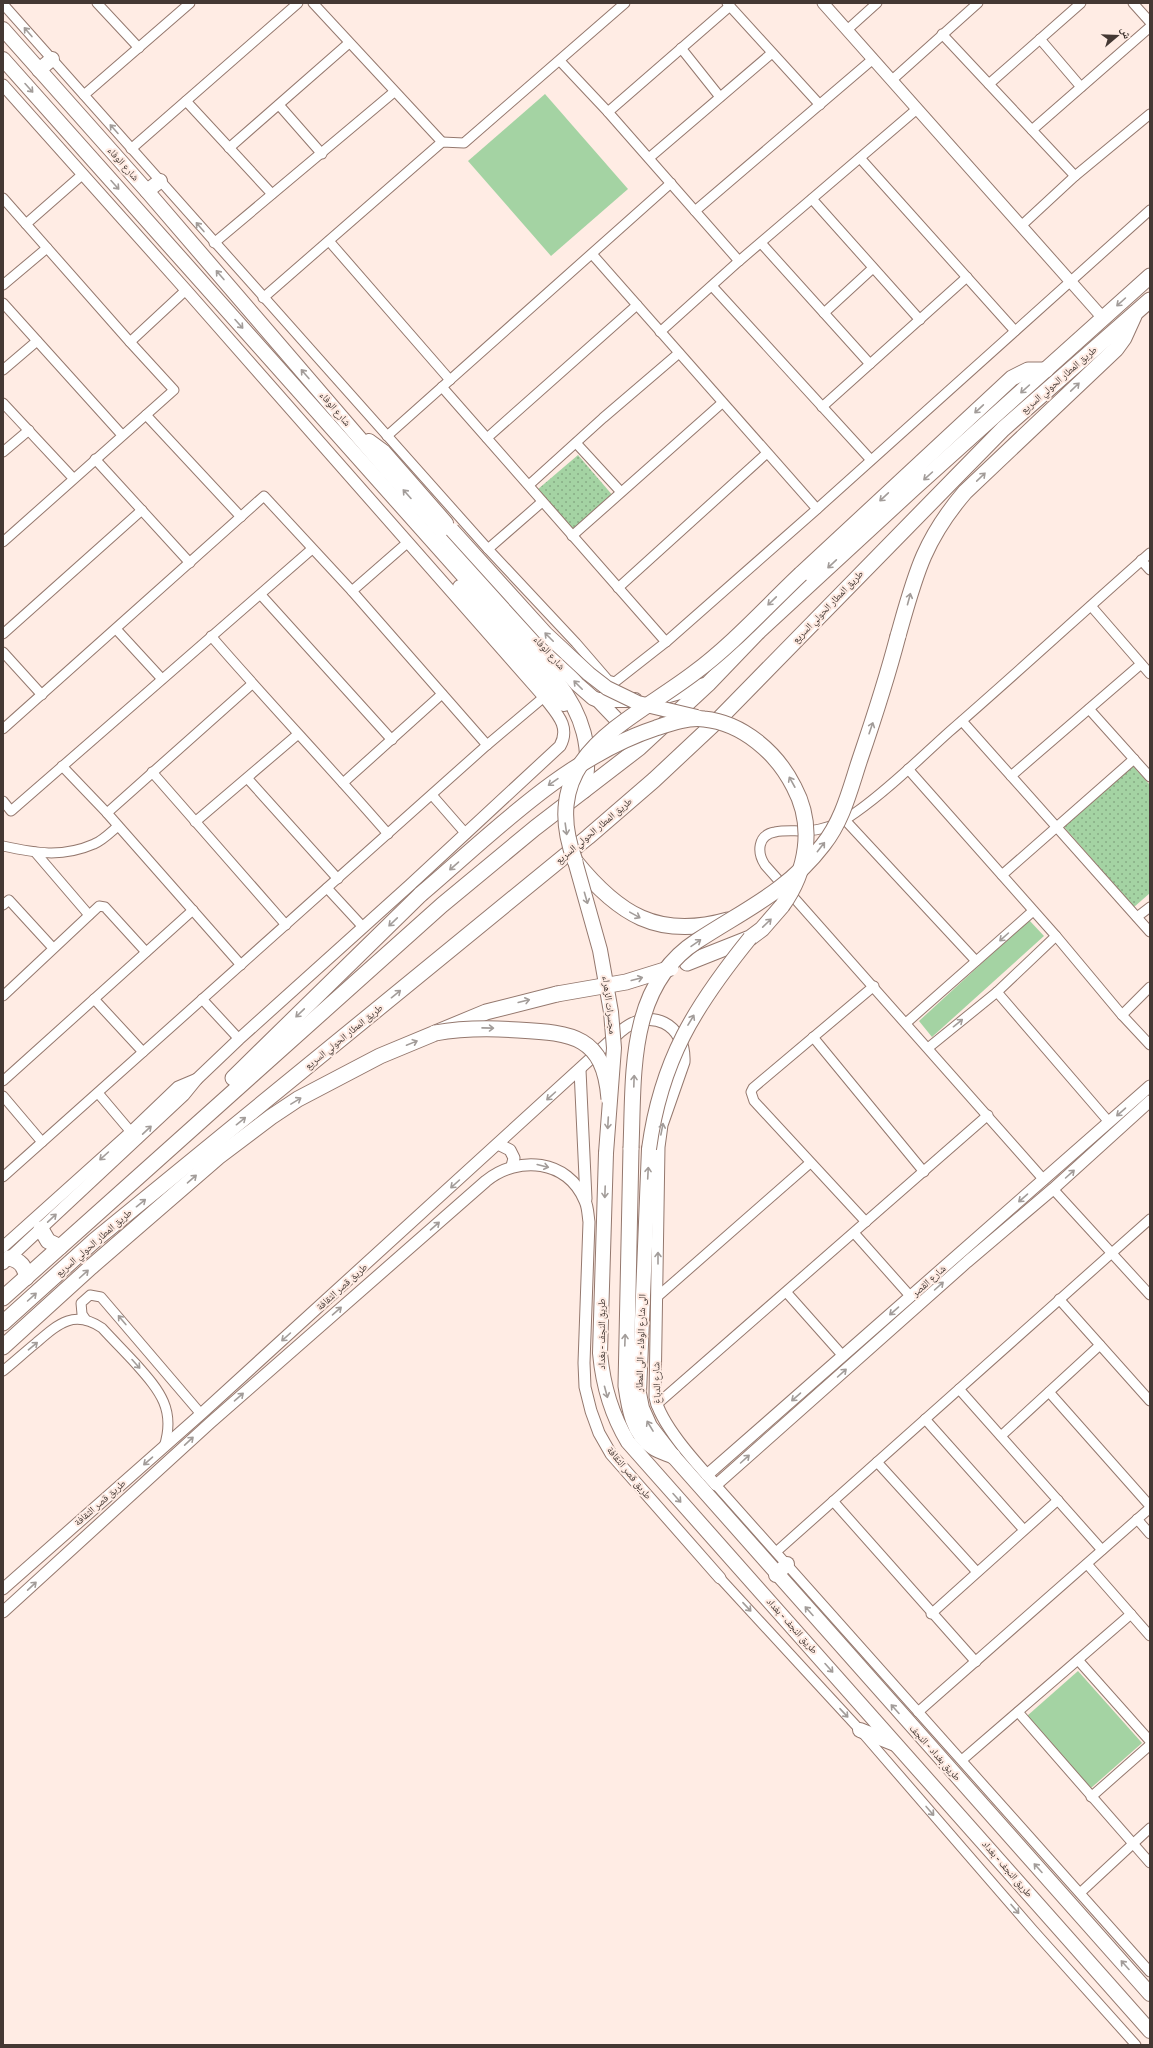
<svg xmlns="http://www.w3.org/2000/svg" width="1153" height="2048" font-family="Signika,'Noto Naskh Arabic',sans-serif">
	<defs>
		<pattern id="grass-dots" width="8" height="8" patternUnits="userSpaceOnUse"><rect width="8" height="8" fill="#a4d3a3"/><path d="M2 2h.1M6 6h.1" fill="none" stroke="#87ac85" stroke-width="1.8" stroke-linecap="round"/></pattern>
	</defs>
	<rect width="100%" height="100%" fill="#ffece4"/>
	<g fill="url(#grass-dots)">
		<path d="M 578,455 L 614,497 L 573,532 L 537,490 Z"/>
		<path d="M 1133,766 L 1150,785 L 1150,893 L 1134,907 L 1064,827 Z"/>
	</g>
	<g fill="#a4d3a3">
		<path d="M 545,94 L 628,189 L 551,256 L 468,161 Z"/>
		<path d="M 1029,920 L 1044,936 L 932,1037 L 919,1021 Z"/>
		<path d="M 1078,1671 L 1142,1743 L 1091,1788 L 1027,1716 Z"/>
	</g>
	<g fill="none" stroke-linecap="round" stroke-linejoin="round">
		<defs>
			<g id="minor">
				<path d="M 97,3 L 139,48"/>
				<path d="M 313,3 L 442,142"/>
				<path d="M 727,3 L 820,105"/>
				<path d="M 1133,3 L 1150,22"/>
				<path d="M 3,4 L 488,549 L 576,643 L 608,680 L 615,682 L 666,642 L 817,509 L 1150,210"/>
				<path d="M 847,30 L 877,3"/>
				<path d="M 942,34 L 1075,176"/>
				<path d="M 1040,39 L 1081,87"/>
				<path d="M 681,48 L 720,97"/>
				<path d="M 560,61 L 608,112 L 739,261"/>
				<path d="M 892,80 L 978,3"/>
				<path d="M 989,84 L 1081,3"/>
				<path d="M 84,95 L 190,3"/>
				<path d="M 186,101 L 272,194"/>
				<path d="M 279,105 L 322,154"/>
				<path d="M 608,112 L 730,6"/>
				<path d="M 1032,130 L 1150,27"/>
				<path d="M 229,148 L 349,43"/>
				<path d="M 131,149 L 298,3"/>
				<path d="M 649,158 L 772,53"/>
				<path d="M 860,158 L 1015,331"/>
				<path d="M 3,198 L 130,342 L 174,390 L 3,542"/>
				<path d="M 812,199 L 920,320"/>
				<path d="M 695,211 L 873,59"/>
				<path d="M 26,224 L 83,174"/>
				<path d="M 1021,226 L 1075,176 L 1150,114"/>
				<path d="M 329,241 L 450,380"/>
				<path d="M 214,243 L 394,92"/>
				<path d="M 761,243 L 870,364"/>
				<path d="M 592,254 L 817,509"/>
				<path d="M 3,285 L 47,248"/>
				<path d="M 712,286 L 871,460"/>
				<path d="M 263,298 L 442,142 L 464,143 L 625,3"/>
				<path d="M 3,303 L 122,435"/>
				<path d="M 824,313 L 873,268"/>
				<path d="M 660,332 L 739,261 L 917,109"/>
				<path d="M 130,342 L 186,290"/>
				<path d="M 3,370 L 37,341"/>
				<path d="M 442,387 L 666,642"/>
				<path d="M 3,403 L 73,478"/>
				<path d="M 822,407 L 967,277"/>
				<path d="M 146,415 L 241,517"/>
				<path d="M 387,436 L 671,183"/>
				<path d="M 487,438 L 637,305"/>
				<path d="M 576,443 L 621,492"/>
				<path d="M 3,452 L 29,430"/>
				<path d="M 95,459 L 190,563"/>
				<path d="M 529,485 L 603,418 L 679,353"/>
				<path d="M 572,536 L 722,403"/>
				<path d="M 488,549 L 542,502"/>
				<path d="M 1141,560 L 1150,570"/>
				<path d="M 618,588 L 767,453"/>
				<path d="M 352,591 L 407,543"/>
				<path d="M 261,595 L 392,740"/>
				<path d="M 1091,606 L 1150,674"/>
				<path d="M 116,629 L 162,679"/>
				<path d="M 3,634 L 142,510"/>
				<path d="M 211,636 C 269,703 330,767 388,834"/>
				<path d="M 3,652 L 42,695"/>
				<path d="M 1089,709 L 1150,777"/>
				<path d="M 962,721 L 1150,932"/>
				<path d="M 3,729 L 264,496 L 352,591 L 487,745"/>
				<path d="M 62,766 L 107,813 L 241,965"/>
				<path d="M 908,769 L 1056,936 L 1122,1015 L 1150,1045"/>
				<path d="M 152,772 L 286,925"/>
				<path d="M 1011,776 L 1141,664"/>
				<path d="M 248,779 L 338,879"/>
				<path d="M 343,783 L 442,694"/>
				<path d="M 432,795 L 466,834"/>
				<path d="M 3,801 L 11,811 L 312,549"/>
				<path d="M 107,813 L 252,684"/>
				<path d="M 845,820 L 976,961"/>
				<path d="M 195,822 L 297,735"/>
				<path d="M 3,846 C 35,853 62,858 94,844 C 102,841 111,832 118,826"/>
				<path d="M 35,852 L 89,915"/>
				<path d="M 1002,875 L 1134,759"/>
				<path d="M 327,888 L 363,927"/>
				<path d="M 3,905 L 9,900 L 53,948"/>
				<path d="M 1137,917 L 1150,907"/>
				<path d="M 997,992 L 1109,1122"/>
				<path d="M 3,996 L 99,906 L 105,907 L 146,952"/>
				<path d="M 94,999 L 143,1052"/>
				<path d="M 202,999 L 239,1039"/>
				<path d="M 1122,1015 L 1150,987"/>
				<path d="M 906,1023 L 1033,911"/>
				<path d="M 813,1037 L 924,1172"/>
				<path d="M 928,1048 L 997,992 L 1056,936"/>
				<path d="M 3,1081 L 193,910"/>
				<path d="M 98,1093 L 131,1132"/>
				<path d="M 3,1096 L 42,1142"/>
				<path d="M 3,1177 L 487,745 L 544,697"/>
				<path d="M 1044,1180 L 765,865 C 757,853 757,835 775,832 C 789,829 803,833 820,829 C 832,826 845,821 855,813 C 888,790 919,759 949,732 C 1017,673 1083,612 1150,553"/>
				<path d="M 1053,1189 L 1150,1295"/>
				<path d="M 866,1222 L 754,1101 L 751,1092 L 753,1088 L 874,986"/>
				<path d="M 855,1234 L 911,1297"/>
				<path d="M 787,1293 L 843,1356"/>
				<path d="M 657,1297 L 810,1163"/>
				<path d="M 1059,1299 L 1150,1401"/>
				<path d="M 86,1320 L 82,1314 L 81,1303 L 90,1295 L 101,1297 L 201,1414"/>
				<path d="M 3,1371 C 14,1362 25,1352 36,1343 C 58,1324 74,1309 102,1328 C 113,1340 125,1352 136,1364 C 160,1391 176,1410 164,1447"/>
				<path d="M 959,1389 L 1102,1550"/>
				<path d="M 1049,1392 L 1150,1506"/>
				<path d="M 656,1405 L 988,1115"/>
				<path d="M 925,1419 L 1024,1530"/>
				<path d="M 1001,1436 L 1100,1345"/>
				<path d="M 877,1462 L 977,1572"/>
				<path d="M 716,1485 L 1150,1972"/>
				<path d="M 833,1501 L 976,1662"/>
				<path d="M 1137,1519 L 1150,1534"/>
				<path d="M 776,1552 L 1150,1219"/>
				<path d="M 1087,1564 L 1150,1636"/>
				<path d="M 720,1578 L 860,1730 L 1033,1930 L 1136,2045"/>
				<path d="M 931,1614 L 1058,1500"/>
				<path d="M 1078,1660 L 1150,1741"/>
				<path d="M 918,1712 L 1150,1508"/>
				<path d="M 1018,1712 L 1150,1863"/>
				<path d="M 962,1760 L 1131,1614"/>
				<path d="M 1091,1797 L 1150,1745"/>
				<path d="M 1080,1893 L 1150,1828"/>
			</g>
			<g id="tertiary">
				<path d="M 823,3 L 1103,318"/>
				<path d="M 3,85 L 186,290 L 544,697 C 556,713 571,726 560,746 L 410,885 L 239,1039 L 197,1079 L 184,1095 L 3,1264"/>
				<path d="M 580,1070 L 586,1199"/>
				<path d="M 498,1144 L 510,1150 L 514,1158 L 512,1166"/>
				<path d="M 3,1247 L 131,1132 L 178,1087 L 197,1079"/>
				<path d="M 707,1475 L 1150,1086"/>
				<path d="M 3,1589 L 201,1414 L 621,1031 C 650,1006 686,1024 684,1062 L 662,1125 L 659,1147 L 655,1397 C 660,1424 697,1464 716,1485 L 967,1262 L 1053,1189 L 1150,1101"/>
				<path d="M 3,1612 L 210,1423 L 486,1181 C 518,1155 568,1159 585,1201 C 588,1207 588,1216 589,1222 L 584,1363 L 585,1387 L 591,1411 L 599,1433 L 611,1454 L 720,1578"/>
			</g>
			<g id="primary">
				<path d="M 3,29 L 147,191 L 386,469 L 577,684 L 593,698 L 598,700 L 635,700"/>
				<path d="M 3,59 L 557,681 C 583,715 593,748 584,791"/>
				<path d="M 39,70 L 52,59"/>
				<path d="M 147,191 L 160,181"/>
				<path d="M 369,441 L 384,452 L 446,523"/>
				<path d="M 460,587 L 564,704"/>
				<path d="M 662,697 L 708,684"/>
				<path d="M 598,700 L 619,722 L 620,735"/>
				<path d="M 649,1149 L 639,1393 L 642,1408 L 650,1426 L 673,1456 L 1150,1994"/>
				<path d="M 606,1153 L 600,1353 C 603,1386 611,1414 628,1442 L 1150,2031"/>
				<path d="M 776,1575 L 787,1564"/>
				<path d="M 860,1730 L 895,1744"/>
			</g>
			<g id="trunk">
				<path d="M 801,574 L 1012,378 L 1028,370 L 1046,370"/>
				<path d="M 898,636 C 915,576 923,541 965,492 L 1116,349 L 1124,338 L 1134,316"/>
				<path d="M 575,861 C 618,914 658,940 728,920"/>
				<path d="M 687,963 L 750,938 L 762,929 L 782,906"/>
				<path d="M 233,1078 L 421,894"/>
				<path d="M 631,1148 L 626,1386 C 629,1407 633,1434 653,1447 C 659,1451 666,1453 673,1456"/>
				<path d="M 41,1229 L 48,1241 L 60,1247"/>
				<path d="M 9,1258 C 20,1260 26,1267 26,1278"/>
				<path d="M 3,1298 L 442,905 L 535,828 L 639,748 L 708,684 L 759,631 L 913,489 L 1150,276"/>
				<path d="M 3,1323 L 95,1240 L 588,837 L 654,780 L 717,721 L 1003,429 L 1150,300"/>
				<path d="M 3,1347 L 91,1267 L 218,1157 L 271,1117 L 298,1099 L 380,1056 L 486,1012 L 557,994"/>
			</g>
		</defs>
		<use href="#minor" stroke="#94786e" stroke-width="11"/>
		<use href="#tertiary" stroke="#94786e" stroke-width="13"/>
		<use href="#primary" stroke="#94786e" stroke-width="16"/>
		<use href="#trunk" stroke="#94786e" stroke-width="17"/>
		<use href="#minor" stroke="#fff" stroke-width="9"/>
		<use href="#tertiary" stroke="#fff" stroke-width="11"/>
		<use href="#primary" stroke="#fff" stroke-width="14"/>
		<use href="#trunk" stroke="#fff" stroke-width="15"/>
		<defs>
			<g id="primary-bridge">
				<path d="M 452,530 L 546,634 L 589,674 L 607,688 L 638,703 L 697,717"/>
				<path d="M 575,861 L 600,950 L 611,1012 L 614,1048 L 606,1153"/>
				<path d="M 649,1149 C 661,1060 695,1006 750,938"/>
			</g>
			<g id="trunk-bridge">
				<path d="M 575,861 C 536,756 627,724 694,673 C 733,644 766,607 801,574"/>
				<path d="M 421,894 C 493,833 565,758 656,728 C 671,723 688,717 704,719 C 743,723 777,753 794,787 C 815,826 807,871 782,906"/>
				<path d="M 557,994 L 626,982 L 671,968"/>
				<path d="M 435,1033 C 463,1028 490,1028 518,1030 C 573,1033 604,1036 609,1099"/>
				<path d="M 631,1148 C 634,1075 627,986 697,941 C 744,910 787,892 823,845 C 843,820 850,789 860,759 C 874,718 887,678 898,636"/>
			</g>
		</defs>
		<use href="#primary-bridge" stroke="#94786e" stroke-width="16" stroke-linecap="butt"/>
		<use href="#trunk-bridge" stroke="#94786e" stroke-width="17" stroke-linecap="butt"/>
		<use href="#primary-bridge" stroke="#fff" stroke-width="14"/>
		<use href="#trunk-bridge" stroke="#fff" stroke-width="15"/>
	</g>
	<defs><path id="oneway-shaft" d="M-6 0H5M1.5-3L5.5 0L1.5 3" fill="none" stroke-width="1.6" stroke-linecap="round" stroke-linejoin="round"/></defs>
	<g stroke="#a29c99">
		<use href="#oneway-shaft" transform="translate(28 32) rotate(-131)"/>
		<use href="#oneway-shaft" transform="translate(29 88) rotate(48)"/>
		<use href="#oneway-shaft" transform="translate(114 129) rotate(-132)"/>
		<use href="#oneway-shaft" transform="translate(115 185) rotate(48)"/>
		<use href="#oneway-shaft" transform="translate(200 227) rotate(-131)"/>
		<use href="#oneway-shaft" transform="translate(220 275) rotate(-131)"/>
		<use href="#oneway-shaft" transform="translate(1121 302) rotate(138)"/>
		<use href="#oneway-shaft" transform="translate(239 324) rotate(48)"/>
		<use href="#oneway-shaft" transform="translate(305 374) rotate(-131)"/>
		<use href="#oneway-shaft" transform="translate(1075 387) rotate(-44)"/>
		<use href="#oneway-shaft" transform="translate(1025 389) rotate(138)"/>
		<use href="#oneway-shaft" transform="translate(979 409) rotate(137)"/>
		<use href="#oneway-shaft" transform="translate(928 476) rotate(138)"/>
		<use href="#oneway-shaft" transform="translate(981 477) rotate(-44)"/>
		<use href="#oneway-shaft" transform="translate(407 494) rotate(-132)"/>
		<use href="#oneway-shaft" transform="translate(884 497) rotate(137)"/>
		<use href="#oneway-shaft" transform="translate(832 564) rotate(137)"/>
		<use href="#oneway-shaft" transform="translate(909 599) rotate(-75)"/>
		<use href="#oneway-shaft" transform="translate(772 601) rotate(136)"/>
		<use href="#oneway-shaft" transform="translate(549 637) rotate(-135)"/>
		<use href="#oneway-shaft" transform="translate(578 685) rotate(-135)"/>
		<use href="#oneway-shaft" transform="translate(871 728) rotate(-71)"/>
		<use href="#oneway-shaft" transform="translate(553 782) rotate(145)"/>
		<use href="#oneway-shaft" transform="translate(792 782) rotate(-119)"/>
		<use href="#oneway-shaft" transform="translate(566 829) rotate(82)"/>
		<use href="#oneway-shaft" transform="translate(821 847) rotate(-52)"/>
		<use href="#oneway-shaft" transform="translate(454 866) rotate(139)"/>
		<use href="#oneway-shaft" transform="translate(586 898) rotate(74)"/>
		<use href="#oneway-shaft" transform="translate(635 915) rotate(29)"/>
		<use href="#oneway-shaft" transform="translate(393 922) rotate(136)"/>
		<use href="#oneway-shaft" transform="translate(767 923) rotate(-44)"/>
		<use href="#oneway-shaft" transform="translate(1004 937) rotate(138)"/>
		<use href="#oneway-shaft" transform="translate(696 943) rotate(-35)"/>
		<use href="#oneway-shaft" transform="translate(637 979) rotate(-15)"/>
		<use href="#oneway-shaft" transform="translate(396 994) rotate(-39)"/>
		<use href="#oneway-shaft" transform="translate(524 1001) rotate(-14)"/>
		<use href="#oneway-shaft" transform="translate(300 1013) rotate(136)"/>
		<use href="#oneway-shaft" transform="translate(691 1020) rotate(-59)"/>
		<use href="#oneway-shaft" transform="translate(958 1023) rotate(-39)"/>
		<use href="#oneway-shaft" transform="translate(488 1028) rotate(1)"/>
		<use href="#oneway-shaft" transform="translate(412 1043) rotate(-22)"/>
		<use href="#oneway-shaft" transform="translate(634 1081) rotate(-88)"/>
		<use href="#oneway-shaft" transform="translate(551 1096) rotate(138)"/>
		<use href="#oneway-shaft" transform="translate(296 1101) rotate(-31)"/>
		<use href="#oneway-shaft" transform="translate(1121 1112) rotate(139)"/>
		<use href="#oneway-shaft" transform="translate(241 1121) rotate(-39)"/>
		<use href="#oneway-shaft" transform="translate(608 1123) rotate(93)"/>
		<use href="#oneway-shaft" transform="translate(662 1129) rotate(-79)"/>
		<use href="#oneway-shaft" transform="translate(147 1130) rotate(-43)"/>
		<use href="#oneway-shaft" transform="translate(104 1156) rotate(138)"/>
		<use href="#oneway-shaft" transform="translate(543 1166) rotate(14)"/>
		<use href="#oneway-shaft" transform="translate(648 1173) rotate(-87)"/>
		<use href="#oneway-shaft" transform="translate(1070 1174) rotate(-42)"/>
		<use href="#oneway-shaft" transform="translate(192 1179) rotate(-41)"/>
		<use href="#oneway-shaft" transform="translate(455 1184) rotate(138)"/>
		<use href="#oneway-shaft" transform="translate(605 1192) rotate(92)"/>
		<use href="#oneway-shaft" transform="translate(1023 1198) rotate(139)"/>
		<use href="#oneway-shaft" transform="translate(141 1203) rotate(-39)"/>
		<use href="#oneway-shaft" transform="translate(52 1218) rotate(-43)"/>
		<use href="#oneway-shaft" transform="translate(435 1226) rotate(-41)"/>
		<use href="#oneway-shaft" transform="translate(658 1258) rotate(-90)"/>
		<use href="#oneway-shaft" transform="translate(84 1274) rotate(-42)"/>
		<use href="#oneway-shaft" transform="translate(939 1286) rotate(-42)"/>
		<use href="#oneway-shaft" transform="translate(32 1297) rotate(-42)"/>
		<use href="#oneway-shaft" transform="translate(337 1311) rotate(-41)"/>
		<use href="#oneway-shaft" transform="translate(894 1311) rotate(139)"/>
		<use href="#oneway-shaft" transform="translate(122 1320) rotate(-130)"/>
		<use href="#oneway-shaft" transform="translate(286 1337) rotate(138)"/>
		<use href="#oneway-shaft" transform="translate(625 1340) rotate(-88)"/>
		<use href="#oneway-shaft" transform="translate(33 1346) rotate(-40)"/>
		<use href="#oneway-shaft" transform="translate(136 1364) rotate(48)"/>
		<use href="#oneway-shaft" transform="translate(842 1373) rotate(-42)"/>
		<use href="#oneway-shaft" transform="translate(606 1392) rotate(75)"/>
		<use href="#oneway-shaft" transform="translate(239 1397) rotate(-41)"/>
		<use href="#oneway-shaft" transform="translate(796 1397) rotate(139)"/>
		<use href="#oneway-shaft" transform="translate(650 1426) rotate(-121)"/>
		<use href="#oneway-shaft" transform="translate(189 1441) rotate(-43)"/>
		<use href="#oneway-shaft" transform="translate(745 1459) rotate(-42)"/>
		<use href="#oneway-shaft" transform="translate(148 1461) rotate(139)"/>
		<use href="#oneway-shaft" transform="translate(677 1498) rotate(48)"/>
		<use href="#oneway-shaft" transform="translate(32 1586) rotate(-43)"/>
		<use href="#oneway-shaft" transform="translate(747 1607) rotate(47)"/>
		<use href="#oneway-shaft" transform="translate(809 1611) rotate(-132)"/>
		<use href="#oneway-shaft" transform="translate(829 1668) rotate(48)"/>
		<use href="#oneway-shaft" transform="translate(895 1709) rotate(-132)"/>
		<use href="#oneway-shaft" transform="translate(844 1713) rotate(47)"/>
		<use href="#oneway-shaft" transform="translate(930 1811) rotate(49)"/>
		<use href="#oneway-shaft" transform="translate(1038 1868) rotate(-132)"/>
		<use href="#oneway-shaft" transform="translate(1015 1909) rotate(49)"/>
		<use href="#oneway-shaft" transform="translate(1125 1965) rotate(-132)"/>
	</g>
	<g text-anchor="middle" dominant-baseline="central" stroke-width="4" stroke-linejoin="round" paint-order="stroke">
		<g font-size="10" fill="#443833" stroke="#ffece4">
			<text transform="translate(123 164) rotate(48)">شارع الوفاء</text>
			<text transform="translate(1059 380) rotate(-41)">طريق المطار الحولي السريع</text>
			<text transform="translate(335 409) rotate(49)">شارع الوفاء</text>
			<text transform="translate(828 607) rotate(-46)">طريق المطار الحولي السريع</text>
			<text transform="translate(549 653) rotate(48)">شارع الوفاء</text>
			<text transform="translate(594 831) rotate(-40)">طريق المطار الحولي السريع</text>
			<text transform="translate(609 1005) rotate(83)">مجسرات الزهراء</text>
			<text transform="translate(344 1037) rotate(-39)">طريق المطار الحولي السريع</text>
			<text transform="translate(94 1243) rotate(-41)">طريق المطار الحولي السريع</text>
			<text transform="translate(929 1281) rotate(-42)">شارع القصر</text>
			<text transform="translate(342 1287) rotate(-42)">طريق قصر الثقافة</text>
			<text transform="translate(602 1334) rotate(-90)">طريق النجف - بغداد</text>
			<text transform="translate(641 1343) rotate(-88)">الى شارع الوفاء - الى المطار</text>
			<text transform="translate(657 1383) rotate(-92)">شارع الدباغ</text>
			<text transform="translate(629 1473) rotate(51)">طريق قصر الثقافة</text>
			<text transform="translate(100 1503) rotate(-41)">طريق قصر الثقافة</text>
			<text transform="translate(792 1626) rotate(48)">طريق النجف - بغداد</text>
			<text transform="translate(935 1753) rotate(48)">طريق بغداد - النجف</text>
			<text transform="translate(1007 1869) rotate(49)">طريق النجف - بغداد</text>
		</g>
	</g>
	<rect width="1153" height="2048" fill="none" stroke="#443833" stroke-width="8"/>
	<g transform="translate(1117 36) rotate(71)" stroke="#ffece4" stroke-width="3" paint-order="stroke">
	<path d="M0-3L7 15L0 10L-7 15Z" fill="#443833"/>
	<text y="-6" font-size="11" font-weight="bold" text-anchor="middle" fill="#443833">ش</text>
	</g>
</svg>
